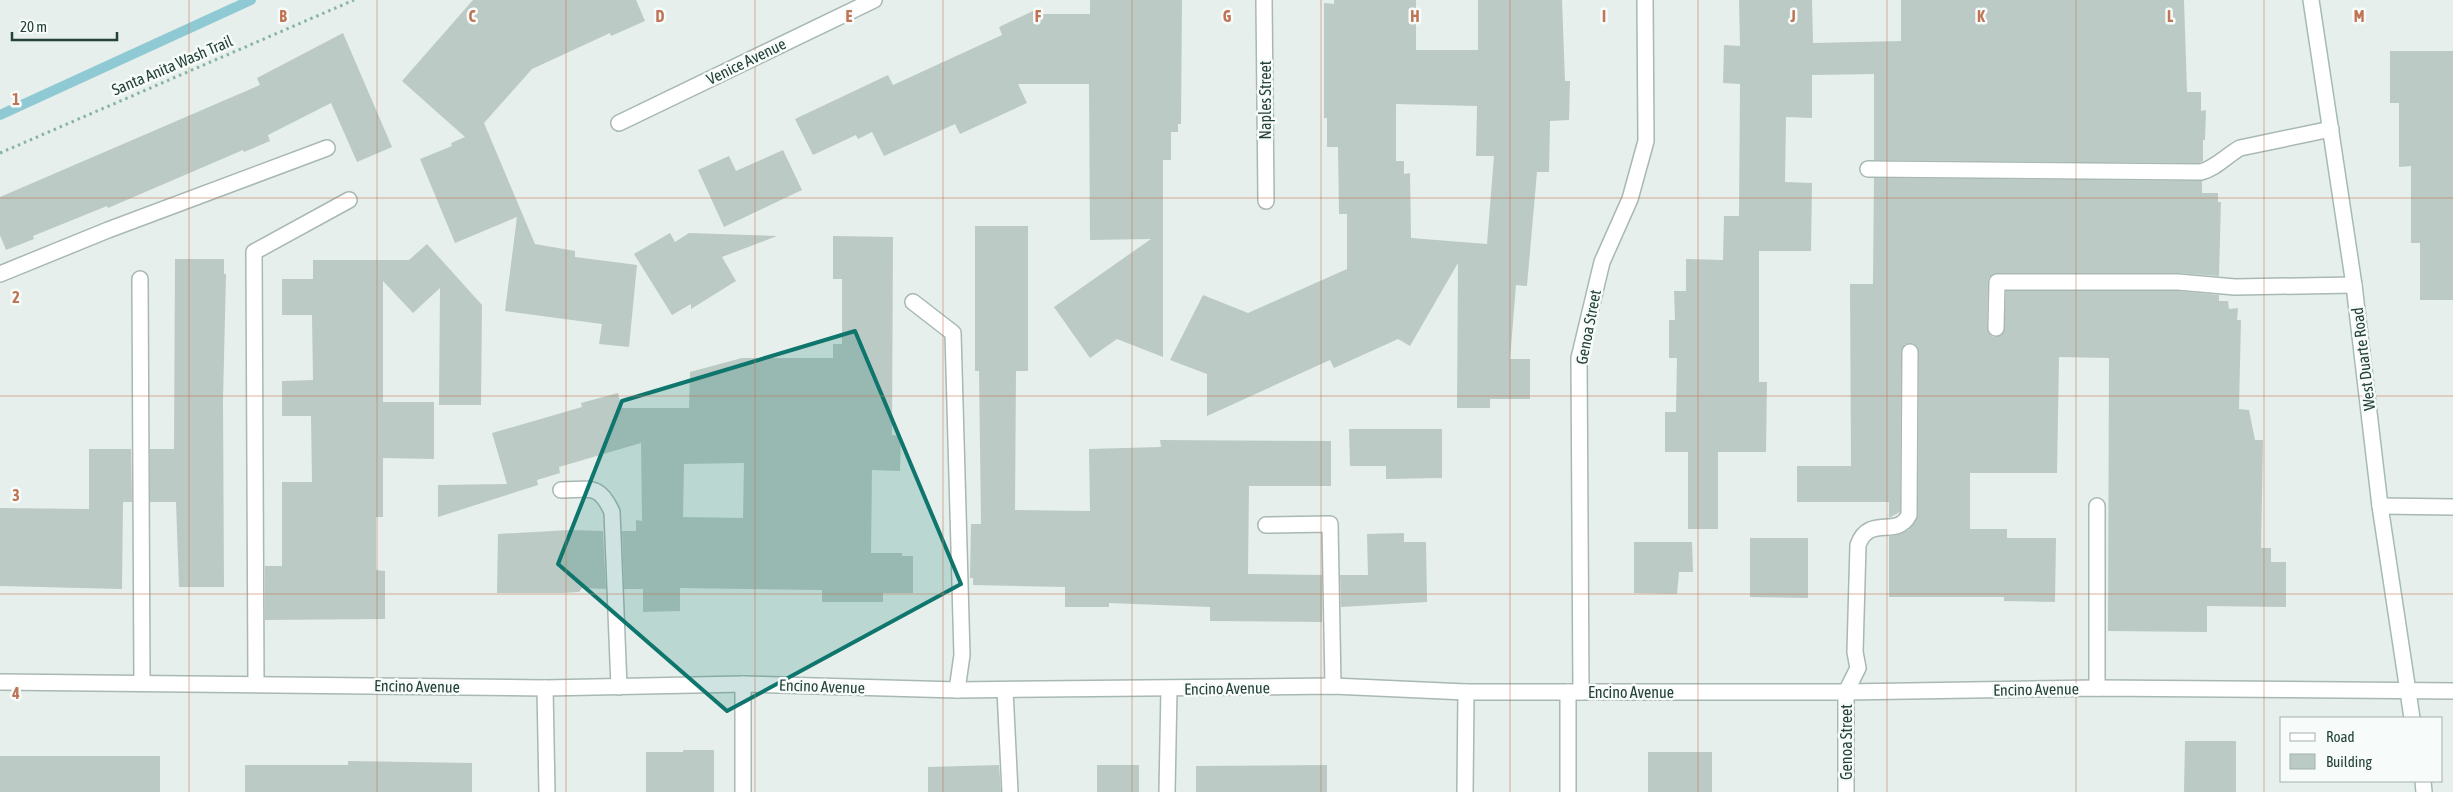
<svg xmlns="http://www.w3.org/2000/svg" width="2453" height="792" font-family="'Asap Condensed',sans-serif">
	<rect width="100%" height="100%" fill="#e6efeb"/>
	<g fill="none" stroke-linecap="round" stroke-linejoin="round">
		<path stroke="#8ec9d4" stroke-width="10" d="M 0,115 L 251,0"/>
	</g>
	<g fill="#bbcac4" fill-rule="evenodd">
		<path d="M 473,0 L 636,0 L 645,21 L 611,36 L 610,33 L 532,69 L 484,123 L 535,244 L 575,251 L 575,257 L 637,265 L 629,347 L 599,344 L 602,324 L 505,311 L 517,217 L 455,243 L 420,159 L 452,146 L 451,143 L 465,137 L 402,81 Z"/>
		<path d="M 1090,0 L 1182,0 L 1181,124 L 1178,124 L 1178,132 L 1171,132 L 1171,160 L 1163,160 L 1163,357 L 1117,339 L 1090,358 L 1054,307 L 1151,239 L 1090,240 L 1089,84 L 1018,84 L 1027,103 L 960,134 L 955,124 L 884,156 L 872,132 L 858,139 L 856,135 L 813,155 L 795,119 L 888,75 L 893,85 L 1002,35 L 999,27 L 1035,10 L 1037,14 L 1090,14 Z"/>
		<path d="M 1334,0 L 1416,0 L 1416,50 L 1478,50 L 1478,0 L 1562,0 L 1565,81 L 1570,81 L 1569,120 L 1550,121 L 1549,172 L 1537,172 L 1527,286 L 1516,285 L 1510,359 L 1530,359 L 1530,399 L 1490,399 L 1490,408 L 1457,408 L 1458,263 L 1410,346 L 1398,339 L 1334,368 L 1330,360 L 1207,416 L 1207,374 L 1170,360 L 1203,295 L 1248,313 L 1347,269 L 1347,214 L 1339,214 L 1338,147 L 1327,147 L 1327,118 L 1324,118 L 1324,3 L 1334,4 ZM 1396,104 L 1477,106 L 1476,156 L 1494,156 L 1487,244 L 1411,238 L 1410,173 L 1404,174 L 1404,161 L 1396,161 Z"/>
		<path d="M 1739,0 L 1812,0 L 1813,43 L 1901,41 L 1901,0 L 2184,0 L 2187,92 L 2201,92 L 2201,111 L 2206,110 L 2205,140 L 2203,140 L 2203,161 L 2199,163 L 1874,160 L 1874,74 L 1812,75 L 1812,118 L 1786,117 L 1785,182 L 1812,183 L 1811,251 L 1759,251 L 1759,382 L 1767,382 L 1766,452 L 1718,452 L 1718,529 L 1688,529 L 1688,452 L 1665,452 L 1665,412 L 1676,412 L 1677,358 L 1669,358 L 1669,320 L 1675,320 L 1674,291 L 1686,291 L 1686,259 L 1723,260 L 1724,216 L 1739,216 L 1740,84 L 1723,83 L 1724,45 L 1740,46 Z"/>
		<path d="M 343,33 L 392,147 L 357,162 L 331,103 L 268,135 L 270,141 L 244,152 L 243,150 L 108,208 L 107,206 L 33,236 L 34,239 L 6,250 L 0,235 L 0,197 L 260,85 L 257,78 Z"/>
		<path d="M 2390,51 L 2453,51 L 2453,300 L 2420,300 L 2420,243 L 2411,243 L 2411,166 L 2399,167 L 2399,103 L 2390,103 Z"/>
		<path d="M 783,150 L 802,190 L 724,227 L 698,170 L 729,156 L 736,171 Z"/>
		<path d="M 1874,178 L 2202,181 L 2202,193 L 2218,193 L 2218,202 L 2221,202 L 2219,276 L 2178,273 L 1997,273 L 1989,277 L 1988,281 L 1987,328 L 1991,336 L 1995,337 L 2004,332 L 2006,291 L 2178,291 L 2219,295 L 2219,301 L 2228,301 L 2229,309 L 2238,308 L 2237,320 L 2241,320 L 2239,409 L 2249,410 L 2255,440 L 2263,440 L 2261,548 L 2271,548 L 2271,562 L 2286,562 L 2286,607 L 2207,606 L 2207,632 L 2108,631 L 2109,358 L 2059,357 L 2057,473 L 1970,473 L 1970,529 L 2007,529 L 2007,538 L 2056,538 L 2055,602 L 2004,601 L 2004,597 L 1889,597 L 1889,536 L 1909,530 L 1918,515 L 1919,352 L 1914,344 L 1905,344 L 1901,352 L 1900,512 L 1889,518 L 1889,502 L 1797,502 L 1797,466 L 1851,466 L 1850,284 L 1873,284 Z"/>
		<path d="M 975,226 L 1028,226 L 1028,371 L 1016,371 L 1015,510 L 1090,511 L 1089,449 L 1161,447 L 1160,440 L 1331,441 L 1331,486 L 1249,486 L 1248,574 L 1322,575 L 1322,622 L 1210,621 L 1210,607 L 1109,603 L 1109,607 L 1065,607 L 1065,587 L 973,585 L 973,578 L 970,578 L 971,524 L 981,524 L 979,371 L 975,371 Z"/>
		<path d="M 670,233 L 675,242 L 689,233 L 777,236 L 722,257 L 736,281 L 691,309 L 691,304 L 672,315 L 634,254 Z"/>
		<path d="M 833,236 L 893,237 L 892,435 L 901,436 L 900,471 L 872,470 L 871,553 L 902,553 L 902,556 L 913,556 L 913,593 L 883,593 L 883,602 L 822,602 L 822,590 L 680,588 L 680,611 L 643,612 L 643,589 L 624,589 L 622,531 L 636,531 L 636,520 L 642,521 L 641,443 L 559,467 L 560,473 L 537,480 L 538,485 L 438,517 L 438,485 L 507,484 L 492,433 L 582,407 L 581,403 L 618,393 L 622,408 L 689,408 L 690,372 L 742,358 L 833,358 L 833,344 L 842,344 L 842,279 L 833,279 ZM 744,463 L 743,518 L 683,517 L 684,464 Z"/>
		<path d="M 427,244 L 482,305 L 481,405 L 439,405 L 440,288 L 413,313 L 383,281 L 383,402 L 434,402 L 434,459 L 383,458 L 383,517 L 376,517 L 376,570 L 385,571 L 385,619 L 265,620 L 265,566 L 282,566 L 282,482 L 312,482 L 311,416 L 282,416 L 282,381 L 313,380 L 312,315 L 282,315 L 282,279 L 313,279 L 313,260 L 409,260 Z"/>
		<path d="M 175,259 L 224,259 L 224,274 L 226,274 L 223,400 L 224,587 L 179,587 L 176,502 L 150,502 L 150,449 L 174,449 Z"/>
		<path d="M 1349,429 L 1442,429 L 1442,478 L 1386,479 L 1386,466 L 1350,466 Z"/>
		<path d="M 89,449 L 131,449 L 132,502 L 123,502 L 122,589 L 0,586 L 0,508 L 89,509 Z"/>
		<path d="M 569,530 L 603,531 L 606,589 L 582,588 L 579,592 L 563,593 L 497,593 L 498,534 Z"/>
		<path d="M 1404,533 L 1404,542 L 1426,542 L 1427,602 L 1341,607 L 1340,575 L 1368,575 L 1367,534 Z"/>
		<path d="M 1750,538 L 1808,538 L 1808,598 L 1750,597 Z"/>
		<path d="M 1634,542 L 1692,542 L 1693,572 L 1679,572 L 1677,594 L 1634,593 Z"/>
		<path d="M 2185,741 L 2236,741 L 2236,792 L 2184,792 Z"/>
		<path d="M 683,750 L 714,750 L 714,792 L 646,792 L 646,752 L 683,752 Z"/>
		<rect x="1648" y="752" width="64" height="40"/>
		<rect x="0" y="756" width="160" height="36"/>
		<path d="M 348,761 L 472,763 L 472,792 L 245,792 L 245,765 L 348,765 Z"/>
		<path d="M 999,765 L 1001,792 L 928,792 L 928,767 Z"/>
		<rect x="1097" y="765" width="42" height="27"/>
		<path d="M 1327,765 L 1327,792 L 1196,792 L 1196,766 Z"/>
	</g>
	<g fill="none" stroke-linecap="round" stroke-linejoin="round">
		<defs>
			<g id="service">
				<path d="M 1868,169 L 2201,172 C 2216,168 2226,156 2240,148 L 2331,129"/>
				<path d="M 0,274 L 108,230 L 327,148"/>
				<path d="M 140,279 L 142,683"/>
				<path d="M 913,302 L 953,333 L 962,655 L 957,690"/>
				<path d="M 1996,328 L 1997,282 L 2178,282 L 2235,287 L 2354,285"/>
				<path d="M 561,490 C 590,490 599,483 612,512 L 619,687"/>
				<path d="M 2380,506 L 2453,507"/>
				<path d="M 1266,525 L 1330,524 L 1333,686"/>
				<path d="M 256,683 L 254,252 L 349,200"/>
				<path d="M 743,684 L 743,792"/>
				<path d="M 2097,688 L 2097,506"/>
				<path d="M 1005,690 L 1010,792"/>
				<path d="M 1568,692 L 1568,792"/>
				<path d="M 1846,692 L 1858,668 L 1855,652 L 1858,545 C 1869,514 1897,539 1909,515 L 1910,352"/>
				<path d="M 1167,792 L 1169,689"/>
				<path d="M 1465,792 L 1466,692"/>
			</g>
			<g id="minor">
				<path d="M 1264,0 L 1266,201"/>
				<path d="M 619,123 L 874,0"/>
				<path d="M 0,682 L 545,688 L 743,684 L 957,690 L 1333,686 L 1466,692 L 1846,692 L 2097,688 L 2453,691"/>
				<path d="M 545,688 L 547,792"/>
				<path d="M 1581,692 L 1579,358 L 1602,262 L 1630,199 L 1646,141 L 1645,0"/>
				<path d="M 1846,792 L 1846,692"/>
			</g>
			<g id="secondary">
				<path d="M 2311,0 L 2354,285 L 2380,506 L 2412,718"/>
				<path d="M 2423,781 L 2424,792"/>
			</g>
		</defs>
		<use href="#service" stroke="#a8b8b2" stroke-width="18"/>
		<use href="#minor" stroke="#a8b8b2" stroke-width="18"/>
		<use href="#secondary" stroke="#a4bbb3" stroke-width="18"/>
		<path stroke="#86b3a5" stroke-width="3" stroke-dasharray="2.5 4" stroke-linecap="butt" d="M 0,153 L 354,0"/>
		<use href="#service" stroke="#fff" stroke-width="15"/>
		<use href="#minor" stroke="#fff" stroke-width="15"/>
		<use href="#secondary" stroke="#fff" stroke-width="15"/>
	</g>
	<path fill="#0f766e" fill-opacity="0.2" stroke="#0f766e" stroke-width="4" stroke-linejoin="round" d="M 855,331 L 961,584 L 727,711 L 558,564 L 622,401 Z"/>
	<path fill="none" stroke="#c07456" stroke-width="1" stroke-opacity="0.55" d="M 189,0 L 189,792M 377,0 L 377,792M 566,0 L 566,792M 755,0 L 755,792M 943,0 L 943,792M 1132,0 L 1132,792M 1321,0 L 1321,792M 1510,0 L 1510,792M 1698,0 L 1698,792M 1887,0 L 1887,792M 2076,0 L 2076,792M 2264,0 L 2264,792M 0,198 L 2453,198M 0,396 L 2453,396M 0,594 L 2453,594"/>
	<g text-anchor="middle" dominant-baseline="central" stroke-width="5" stroke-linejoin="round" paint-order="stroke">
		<g font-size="16" fill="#24423a" stroke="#f7fbf9">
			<text transform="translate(746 61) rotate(-26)">Venice Avenue</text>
			<text transform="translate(172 65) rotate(-23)">Santa Anita Wash Trail</text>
			<text transform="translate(1265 100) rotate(-90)">Naples Street</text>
			<text transform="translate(1588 327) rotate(-79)">Genoa Street</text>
			<text transform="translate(2363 359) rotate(-97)">West Duarte Road</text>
			<text transform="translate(417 686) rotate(1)">Encino Avenue</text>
			<text transform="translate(822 686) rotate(2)">Encino Avenue</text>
			<text transform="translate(1227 688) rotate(-1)">Encino Avenue</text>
			<text transform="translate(2036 689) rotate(-1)">Encino Avenue</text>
			<text x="1631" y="692">Encino Avenue</text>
			<text transform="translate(1846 742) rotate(-90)">Genoa Street</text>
		</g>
	</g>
	<g font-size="16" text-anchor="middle" font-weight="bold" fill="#c07456" stroke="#f7fbf9" stroke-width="5" stroke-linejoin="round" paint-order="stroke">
		<text x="283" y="22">B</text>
		<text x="472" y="22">C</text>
		<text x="660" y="22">D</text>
		<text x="849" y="22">E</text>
		<text x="1038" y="22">F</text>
		<text x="1227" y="22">G</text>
		<text x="1415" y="22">H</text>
		<text x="1604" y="22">I</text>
		<text x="1793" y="22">J</text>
		<text x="1981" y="22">K</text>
		<text x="2170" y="22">L</text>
		<text x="2359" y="22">M</text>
		<text x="16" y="105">1</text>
		<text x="16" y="303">2</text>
		<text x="16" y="501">3</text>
		<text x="16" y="699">4</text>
	</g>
	<rect x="2280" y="717" width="162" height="65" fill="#f7fbf9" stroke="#a3b1ad"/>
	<rect x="2290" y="733" width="25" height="8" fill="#ffffff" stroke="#a3b1ad"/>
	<text x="2326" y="742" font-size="15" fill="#24423a">Road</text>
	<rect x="2290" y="754" width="25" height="15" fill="#bbcac4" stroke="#a3b1ad"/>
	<text x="2326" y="767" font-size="15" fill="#24423a">Building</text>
	<path d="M12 32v8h105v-8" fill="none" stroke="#24423a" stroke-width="2.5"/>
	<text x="20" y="32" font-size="15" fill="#24423a" stroke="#f7fbf9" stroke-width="4" paint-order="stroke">20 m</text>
</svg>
